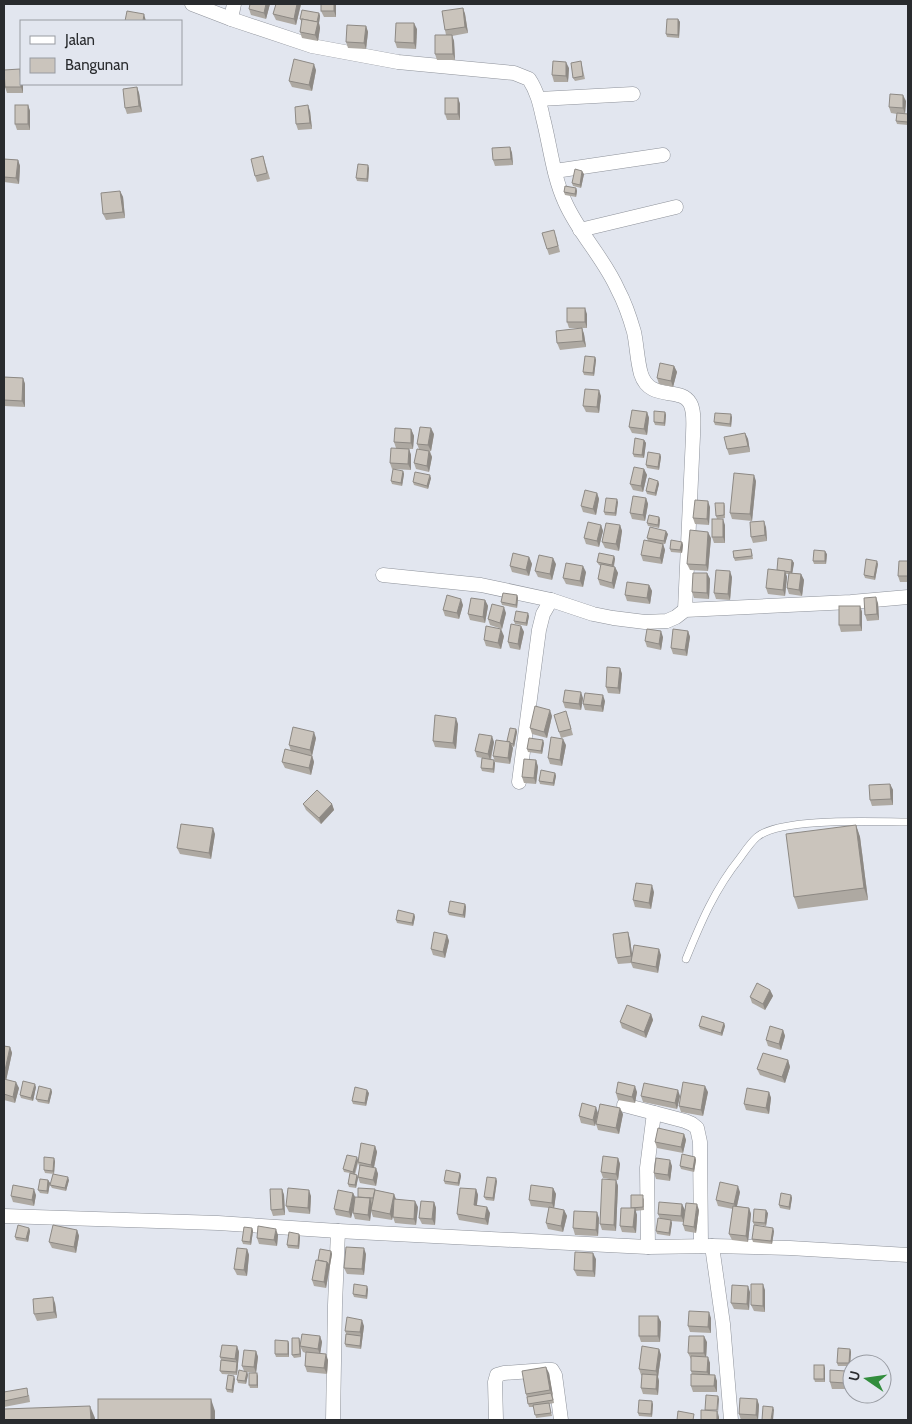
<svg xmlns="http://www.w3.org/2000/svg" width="912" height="1424" font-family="Cabin,sans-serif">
	<rect width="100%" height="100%" fill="#e2e6ef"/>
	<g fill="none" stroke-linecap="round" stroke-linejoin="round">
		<defs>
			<path id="service" d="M 686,959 C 701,922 715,889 740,858 C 745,851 751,842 757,837 C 781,817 875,822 908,822"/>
			<g id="minor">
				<path d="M 192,4 L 231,19 L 312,46 L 398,62 L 514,73 L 529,79 C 537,91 540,104 543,118 C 550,145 553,176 565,202 C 579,234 604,258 618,290 C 625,303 630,318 634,332 C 637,346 637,360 641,374 C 650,402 680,386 690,403 C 695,412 693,426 693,436 L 685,610"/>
				<path d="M 231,19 L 234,4"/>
				<path d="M 539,99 L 633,94"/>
				<path d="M 555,171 L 663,155"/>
				<path d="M 580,230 L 676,207"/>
				<path d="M 383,575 L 481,585 L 551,600 L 593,614 L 613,618 L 645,622 L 667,621 L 676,617 L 685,610 L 851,602 L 908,597"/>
				<path d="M 519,782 L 539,630 L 543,614 L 551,600"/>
				<path d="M 624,1105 L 685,1121 L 692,1124 L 697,1128 L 700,1142 L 701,1246"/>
				<path d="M 4,1216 L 218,1223 L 338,1231 L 607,1245 L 648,1247 L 712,1246 L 723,1324 L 731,1420"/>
				<path d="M 712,1246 L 790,1248 L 908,1255"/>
				<path d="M 648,1247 L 647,1168 L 654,1113"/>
				<path d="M 333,1420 L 335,1305 L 338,1231"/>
				<path d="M 496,1420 L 495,1382 L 497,1375 L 504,1373 L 546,1370 L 552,1370 L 555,1375 L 561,1420"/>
			</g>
		</defs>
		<use href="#service" stroke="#8e929a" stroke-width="8"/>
		<use href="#minor" stroke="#8e929a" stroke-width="15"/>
		<use href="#service" stroke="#fff" stroke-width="7"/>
		<use href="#minor" stroke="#fff" stroke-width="14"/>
	</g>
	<g fill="#aea9a2">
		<path d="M 270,4 L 266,19 L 251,15 L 249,9 Z"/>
		<path d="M 276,4 L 301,4 L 296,25 L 276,20 L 273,14 Z"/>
		<path d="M 321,4 L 336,4 L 336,17 L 324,17 L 321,11 Z"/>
		<path d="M 463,8 L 465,14 L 468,33 L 452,36 L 454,41 L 455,60 L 437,60 L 435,54 L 446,35 L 445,30 Z"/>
		<path d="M 319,13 L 320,16 L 319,23 L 320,28 L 318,41 L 302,38 L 300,32 L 302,22 L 300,19 Z"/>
		<path d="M 678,19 L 680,22 L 679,38 L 667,37 L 666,34 Z"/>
		<path d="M 366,26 L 368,32 L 366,49 L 348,48 L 346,42 Z"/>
		<path d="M 417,29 L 416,49 L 397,48 L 395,42 Z"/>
		<path d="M 581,61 L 585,79 L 575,81 L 573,78 Z"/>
		<path d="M 569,68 L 568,82 L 554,82 L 552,75 Z"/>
		<path d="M 20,69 L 21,72 L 21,84 L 23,84 L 23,93 L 7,93 L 5,87 Z"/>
		<path d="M 316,70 L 312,91 L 292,87 L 289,81 Z"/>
		<path d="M 137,87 L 139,93 L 142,112 L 127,114 L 125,108 Z"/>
		<path d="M 458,98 L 460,104 L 460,120 L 447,120 L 445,114 Z"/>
		<path d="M 906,101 L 905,114 L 908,114 L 908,125 L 897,124 L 896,121 L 897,114 L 891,113 L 889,107 Z"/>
		<path d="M 28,105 L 30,111 L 30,130 L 17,130 L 15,124 Z"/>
		<path d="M 310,111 L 312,129 L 298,130 L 296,124 Z"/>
		<path d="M 510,147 L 512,153 L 513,165 L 495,166 L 493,160 Z"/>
		<path d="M 263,156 L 270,179 L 257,182 L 255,176 Z"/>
		<path d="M 4,159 L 18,160 L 20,166 L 19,184 L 4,182 Z"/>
		<path d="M 369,168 L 368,182 L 357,181 L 356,178 Z"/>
		<path d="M 584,174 L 581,188 L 573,186 L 572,183 Z"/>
		<path d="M 576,188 L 577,191 L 576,197 L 565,195 L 564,192 Z"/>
		<path d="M 120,191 L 123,197 L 125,218 L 106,220 L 103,214 Z"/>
		<path d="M 556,236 L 560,252 L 549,255 L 547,249 Z"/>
		<path d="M 587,314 L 587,328 L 569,328 L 567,322 Z"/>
		<path d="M 582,328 L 584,334 L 586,347 L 560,350 L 557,343 Z"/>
		<path d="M 595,357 L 596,360 L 594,376 L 584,375 L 583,372 Z"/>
		<path d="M 674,366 L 677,372 L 673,387 L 659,384 L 657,378 Z"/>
		<path d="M 4,377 L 23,378 L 25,384 L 25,407 L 4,406 Z"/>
		<path d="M 601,396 L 599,413 L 586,412 L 583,406 Z"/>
		<path d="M 647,412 L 649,418 L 647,435 L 632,433 L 629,427 Z"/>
		<path d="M 665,412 L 666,415 L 665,426 L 655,425 L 654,422 Z"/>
		<path d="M 732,417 L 731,427 L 715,425 L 714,422 Z"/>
		<path d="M 411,429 L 414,436 L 413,449 L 409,449 L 411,455 L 411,470 L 392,469 L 390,463 L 396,448 L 394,442 Z"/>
		<path d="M 745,433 L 748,439 L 750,452 L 729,455 L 727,449 Z"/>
		<path d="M 434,434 L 431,451 L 430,451 L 432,457 L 429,472 L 416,469 L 414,463 L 419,449 L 417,444 Z"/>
		<path d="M 644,440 L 646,443 L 644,458 L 634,457 L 633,454 Z"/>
		<path d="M 660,454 L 661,457 L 659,470 L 647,468 L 646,465 Z"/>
		<path d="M 644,469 L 647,475 L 643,492 L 633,490 L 630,484 Z"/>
		<path d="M 403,471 L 404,474 L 402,486 L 392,484 L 391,481 Z"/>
		<path d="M 431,478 L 428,489 L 414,485 L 413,482 Z"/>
		<path d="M 658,481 L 659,484 L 656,496 L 647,494 L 646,491 Z"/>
		<path d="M 756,481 L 752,521 L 732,519 L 730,513 Z"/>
		<path d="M 597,493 L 599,499 L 596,515 L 583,512 L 581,506 Z"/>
		<path d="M 646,498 L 648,504 L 645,521 L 632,519 L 630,513 Z"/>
		<path d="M 618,502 L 616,516 L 605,515 L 604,512 Z"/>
		<path d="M 724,503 L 725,506 L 725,518 L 717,519 L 716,516 Z"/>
		<path d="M 710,507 L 709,525 L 695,524 L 693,518 Z"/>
		<path d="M 659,517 L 660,520 L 659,528 L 648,526 L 647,523 Z"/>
		<path d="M 601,525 L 603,531 L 599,547 L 586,544 L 584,538 Z"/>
		<path d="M 620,525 L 622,531 L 619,551 L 605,548 L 602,542 Z"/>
		<path d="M 725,525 L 725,543 L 714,543 L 712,537 Z"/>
		<path d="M 766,527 L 767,541 L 753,543 L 751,537 Z"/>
		<path d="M 668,534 L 665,544 L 663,544 L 665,550 L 662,564 L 643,561 L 641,555 L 662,544 L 648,541 L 647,538 Z"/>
		<path d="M 711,538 L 708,571 L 690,570 L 687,564 Z"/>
		<path d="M 682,542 L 683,545 L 682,553 L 671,552 L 670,549 Z"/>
		<path d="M 752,552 L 753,559 L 735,561 L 734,558 Z"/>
		<path d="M 827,554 L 826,564 L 814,564 L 813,561 Z"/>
		<path d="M 614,556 L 615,559 L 614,567 L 615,567 L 618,573 L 614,589 L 600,585 L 598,579 L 601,566 L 599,565 L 597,562 Z"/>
		<path d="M 529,557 L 532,564 L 529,576 L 512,572 L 510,566 Z"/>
		<path d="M 792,560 L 794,563 L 792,573 L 801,574 L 804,580 L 802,596 L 789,594 L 787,588 L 789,574 L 786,574 L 787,577 L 785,596 L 768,594 L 766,588 L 777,570 Z"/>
		<path d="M 908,561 L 908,582 L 900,582 L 898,576 Z"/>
		<path d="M 556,564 L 552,580 L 538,577 L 535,571 Z"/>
		<path d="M 878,564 L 875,580 L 865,578 L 864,575 Z"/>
		<path d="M 586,572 L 583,587 L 566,584 L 563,578 Z"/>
		<path d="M 707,573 L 710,579 L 709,599 L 694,598 L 692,592 Z"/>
		<path d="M 732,577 L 730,600 L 716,599 L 714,593 Z"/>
		<path d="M 649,585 L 652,591 L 650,604 L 627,601 L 625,595 Z"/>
		<path d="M 517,595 L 518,598 L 517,608 L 502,605 L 501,602 Z"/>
		<path d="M 485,600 L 488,606 L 485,623 L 470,620 L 468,614 Z"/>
		<path d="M 878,603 L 879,620 L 867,621 L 865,615 Z"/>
		<path d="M 463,605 L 459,619 L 445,616 L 443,610 Z"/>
		<path d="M 860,606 L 862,612 L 862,631 L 841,632 L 839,625 Z"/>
		<path d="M 506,613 L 502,629 L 490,625 L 488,619 Z"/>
		<path d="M 529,616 L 527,626 L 515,624 L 514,621 Z"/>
		<path d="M 521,626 L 524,632 L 520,650 L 510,648 L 508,642 Z"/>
		<path d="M 688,631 L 690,637 L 687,656 L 673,654 L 671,648 Z"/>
		<path d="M 504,636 L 501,649 L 486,646 L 484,640 Z"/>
		<path d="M 663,637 L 661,650 L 647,647 L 645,641 Z"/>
		<path d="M 620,668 L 622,674 L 620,694 L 608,693 L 606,687 Z"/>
		<path d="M 583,698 L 581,710 L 565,708 L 563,702 Z"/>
		<path d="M 605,701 L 603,712 L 585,710 L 583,704 Z"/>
		<path d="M 552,716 L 547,738 L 532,734 L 530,728 Z"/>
		<path d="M 568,717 L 573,735 L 561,738 L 559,732 Z"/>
		<path d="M 458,724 L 456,749 L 435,747 L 433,741 Z"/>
		<path d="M 516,729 L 517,732 L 514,747 L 512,746 L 513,748 L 510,764 L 495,762 L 493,756 L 507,741 Z"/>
		<path d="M 316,738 L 312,755 L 314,762 L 311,775 L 285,768 L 282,762 L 291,751 L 289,745 Z"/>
		<path d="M 494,742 L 491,760 L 495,763 L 494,773 L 482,771 L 481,768 L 488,759 L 477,757 L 475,751 Z"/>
		<path d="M 544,743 L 542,754 L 528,752 L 527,749 Z"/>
		<path d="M 566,745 L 562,766 L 550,764 L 548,758 Z"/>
		<path d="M 536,760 L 538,767 L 536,784 L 524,783 L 522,777 Z"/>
		<path d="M 555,773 L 556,776 L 554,786 L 540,784 L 539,781 Z"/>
		<path d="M 890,784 L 893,790 L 893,805 L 872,806 L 870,800 Z"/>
		<path d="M 303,804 L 332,804 L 334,810 L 321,824 L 306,810 Z"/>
		<path d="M 856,825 L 860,837 L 868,900 L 798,909 L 794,897 Z"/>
		<path d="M 215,834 L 211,859 L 180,854 L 177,848 Z"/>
		<path d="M 654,892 L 651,909 L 635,907 L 633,900 Z"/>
		<path d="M 465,904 L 466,907 L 465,918 L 449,915 L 448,912 Z"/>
		<path d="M 414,914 L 415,917 L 413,926 L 397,923 L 396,920 Z"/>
		<path d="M 447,935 L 449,941 L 445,958 L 433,955 L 431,949 Z"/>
		<path d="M 630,939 L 632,954 L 661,955 L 658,973 L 633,968 L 631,963 L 618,964 L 616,958 Z"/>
		<path d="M 770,990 L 773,996 L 765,1010 L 752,1003 L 750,997 Z"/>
		<path d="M 651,1014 L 653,1020 L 646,1038 L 622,1028 L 620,1022 Z"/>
		<path d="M 724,1023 L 725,1026 L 722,1036 L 700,1029 L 699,1026 Z"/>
		<path d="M 783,1030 L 785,1036 L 781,1050 L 768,1046 L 766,1040 Z"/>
		<path d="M 4,1046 L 10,1047 L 12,1053 L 6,1080 L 19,1088 L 15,1103 L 4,1100 Z"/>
		<path d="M 788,1060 L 790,1067 L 785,1083 L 760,1075 L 757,1069 Z"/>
		<path d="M 36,1087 L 33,1101 L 21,1098 L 20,1095 Z"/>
		<path d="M 51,1089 L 52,1092 L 49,1104 L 38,1102 L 36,1099 Z"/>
		<path d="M 637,1092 L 635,1103 L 618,1100 L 616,1093 Z"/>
		<path d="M 708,1092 L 703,1116 L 681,1112 L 679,1106 Z"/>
		<path d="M 769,1092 L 771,1098 L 769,1114 L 746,1110 L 744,1104 Z"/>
		<path d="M 369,1093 L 366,1106 L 353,1104 L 352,1101 Z"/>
		<path d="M 641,1096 L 680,1096 L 677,1109 L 643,1102 Z"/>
		<path d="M 598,1113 L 623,1114 L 619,1134 L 598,1130 L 596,1124 L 597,1118 L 595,1126 L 581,1123 L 579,1116 Z"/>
		<path d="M 684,1134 L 686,1140 L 683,1153 L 657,1148 L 655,1142 Z"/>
		<path d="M 375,1146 L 377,1152 L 374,1168 L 376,1168 L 378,1174 L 376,1186 L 360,1183 L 358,1177 L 360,1168 L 358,1163 L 355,1175 L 357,1175 L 358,1178 L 356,1188 L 349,1187 L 348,1184 L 350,1173 L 344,1172 L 343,1169 L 358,1160 Z"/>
		<path d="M 695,1157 L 696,1160 L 694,1172 L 681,1169 L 680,1166 Z"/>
		<path d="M 618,1158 L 620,1164 L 618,1180 L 616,1180 L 618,1186 L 616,1231 L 602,1230 L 600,1224 L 616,1180 L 603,1178 L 601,1172 Z"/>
		<path d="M 55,1161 L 54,1174 L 45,1173 L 44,1170 Z"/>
		<path d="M 672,1166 L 670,1181 L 656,1179 L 654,1173 Z"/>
		<path d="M 460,1173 L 461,1176 L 459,1186 L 445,1184 L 444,1181 Z"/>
		<path d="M 48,1180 L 50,1183 L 48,1194 L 40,1193 L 38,1190 Z"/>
		<path d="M 69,1180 L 66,1191 L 52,1188 L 50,1185 Z"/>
		<path d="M 497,1181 L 494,1201 L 486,1200 L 484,1197 Z"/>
		<path d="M 553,1188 L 556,1194 L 554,1208 L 564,1210 L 567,1216 L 563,1232 L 548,1229 L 546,1223 L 549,1208 L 531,1206 L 529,1200 Z"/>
		<path d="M 282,1189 L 284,1195 L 285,1215 L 273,1216 L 271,1210 Z"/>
		<path d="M 476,1189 L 478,1195 L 477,1205 L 490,1213 L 488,1225 L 459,1220 L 457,1214 Z"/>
		<path d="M 375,1190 L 394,1194 L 396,1199 L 418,1207 L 416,1225 L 395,1223 L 393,1217 L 392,1220 L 373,1217 L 371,1211 L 370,1221 L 355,1219 L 353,1213 L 353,1210 L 351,1218 L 336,1215 L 334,1209 L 353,1193 L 355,1197 L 358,1197 Z"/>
		<path d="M 740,1192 L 737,1206 L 749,1208 L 751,1214 L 748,1242 L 732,1240 L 729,1234 L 733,1209 L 718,1206 L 716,1200 Z"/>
		<path d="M 36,1195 L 34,1206 L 13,1202 L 11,1196 Z"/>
		<path d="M 791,1195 L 792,1198 L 790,1210 L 780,1208 L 779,1205 Z"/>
		<path d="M 311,1196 L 310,1214 L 289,1212 L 286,1206 Z"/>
		<path d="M 644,1198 L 644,1210 L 635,1211 L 637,1215 L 636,1233 L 622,1232 L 620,1226 L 632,1208 Z"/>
		<path d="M 434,1202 L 436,1208 L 435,1225 L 422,1224 L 419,1218 Z"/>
		<path d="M 685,1210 L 684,1222 L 671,1221 L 672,1223 L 670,1236 L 657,1234 L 656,1231 L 660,1219 L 658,1214 Z"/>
		<path d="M 699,1210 L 696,1233 L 685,1231 L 683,1225 Z"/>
		<path d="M 768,1213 L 766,1226 L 754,1225 L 753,1222 Z"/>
		<path d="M 599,1218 L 598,1236 L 575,1235 L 573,1228 Z"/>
		<path d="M 29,1228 L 30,1231 L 28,1242 L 16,1240 L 15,1237 Z"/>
		<path d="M 252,1228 L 253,1231 L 251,1245 L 243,1244 L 242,1241 Z"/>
		<path d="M 77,1230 L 79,1236 L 76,1253 L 52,1248 L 49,1242 Z"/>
		<path d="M 774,1231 L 772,1244 L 753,1242 L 752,1239 Z"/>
		<path d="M 299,1234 L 300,1237 L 299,1249 L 288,1248 L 287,1245 Z"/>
		<path d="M 278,1235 L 277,1246 L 259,1244 L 257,1238 Z"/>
		<path d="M 247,1249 L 249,1255 L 247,1276 L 237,1275 L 234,1269 Z"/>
		<path d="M 331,1251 L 332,1254 L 326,1288 L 314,1286 L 312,1280 L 318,1260 Z"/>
		<path d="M 366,1254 L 364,1275 L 347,1274 L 344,1268 Z"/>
		<path d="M 596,1259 L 595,1277 L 577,1276 L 574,1270 Z"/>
		<path d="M 368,1289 L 367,1299 L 354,1297 L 353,1294 Z"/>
		<path d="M 765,1290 L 765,1312 L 754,1311 L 751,1305 Z"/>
		<path d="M 750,1292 L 749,1310 L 734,1309 L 731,1303 Z"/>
		<path d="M 55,1303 L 57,1318 L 37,1321 L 34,1314 Z"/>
		<path d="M 658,1316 L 661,1322 L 660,1342 L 641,1342 L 639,1336 Z"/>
		<path d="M 711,1318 L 711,1333 L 690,1332 L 688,1326 Z"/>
		<path d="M 364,1326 L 361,1349 L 346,1347 L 345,1344 L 346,1334 L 345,1331 Z"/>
		<path d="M 320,1336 L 322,1342 L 320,1354 L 328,1360 L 327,1374 L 307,1372 L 305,1366 L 306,1353 L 303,1352 L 300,1346 Z"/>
		<path d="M 299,1338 L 300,1341 L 301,1357 L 294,1358 L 292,1355 Z"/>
		<path d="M 288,1341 L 289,1344 L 289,1357 L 276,1357 L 275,1354 Z"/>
		<path d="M 707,1342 L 706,1357 L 710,1363 L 710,1375 L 717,1381 L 717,1392 L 693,1392 L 691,1386 L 692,1374 L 691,1371 L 691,1359 L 688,1353 Z"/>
		<path d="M 237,1346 L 239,1352 L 237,1375 L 222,1374 L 220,1371 L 221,1360 L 220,1357 Z"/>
		<path d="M 659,1349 L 661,1355 L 658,1377 L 659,1381 L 658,1395 L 643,1394 L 641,1388 L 642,1376 L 641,1375 L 639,1369 Z"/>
		<path d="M 850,1349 L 851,1352 L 850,1366 L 838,1366 L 837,1363 Z"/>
		<path d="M 256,1351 L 258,1357 L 256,1373 L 247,1372 L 248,1375 L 246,1384 L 238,1383 L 237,1380 L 244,1371 L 242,1366 Z"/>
		<path d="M 825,1368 L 825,1382 L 815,1382 L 814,1379 Z"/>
		<path d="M 846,1371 L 848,1377 L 847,1389 L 832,1389 L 830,1382 Z"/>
		<path d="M 549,1373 L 554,1403 L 549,1404 L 552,1416 L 536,1418 L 534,1407 L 529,1407 L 526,1394 Z"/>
		<path d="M 258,1376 L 258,1388 L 250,1388 L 249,1385 Z"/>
		<path d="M 235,1379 L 233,1393 L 227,1392 L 226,1389 Z"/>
		<path d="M 4,1392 L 29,1395 L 30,1402 L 4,1407 Z"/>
		<path d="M 757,1399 L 759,1405 L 758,1420 L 741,1420 L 739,1414 Z"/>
		<path d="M 653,1404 L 652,1417 L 639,1416 L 638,1413 Z"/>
	</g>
	<g fill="#8d8984">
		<path d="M 266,4 L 270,4 L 266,19 L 264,13 Z"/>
		<path d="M 297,4 L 301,4 L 296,25 L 294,19 Z"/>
		<path d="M 334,4 L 336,4 L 336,17 L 334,11 Z"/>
		<path d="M 463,8 L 465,14 L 468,33 L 465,27 Z"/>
		<path d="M 319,13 L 320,16 L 319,23 L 320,28 L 318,41 L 315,35 Z"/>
		<path d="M 144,14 L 146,21 L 143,21 Z"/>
		<path d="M 678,19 L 680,22 L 679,38 L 678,35 Z"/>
		<path d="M 414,23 L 417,29 L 416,49 L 414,43 Z"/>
		<path d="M 366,26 L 368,32 L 366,49 L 364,43 Z"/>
		<path d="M 452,35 L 454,41 L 455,60 L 453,54 Z"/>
		<path d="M 566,62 L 569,68 L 568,82 L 566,76 Z"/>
		<path d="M 314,64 L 316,70 L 312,91 L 309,85 Z"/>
		<path d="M 20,69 L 21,72 L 21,84 L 23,84 L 23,93 L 21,87 Z"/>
		<path d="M 137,87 L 139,93 L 142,112 L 139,106 Z"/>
		<path d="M 903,95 L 906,101 L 905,114 L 903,108 Z"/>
		<path d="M 458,98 L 460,104 L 460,120 L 458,114 Z"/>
		<path d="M 28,105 L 30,111 L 30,130 L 28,124 Z"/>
		<path d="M 308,105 L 310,111 L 312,129 L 310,123 Z"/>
		<path d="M 510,147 L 512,153 L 513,165 L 511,159 Z"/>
		<path d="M 18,160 L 20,166 L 19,184 L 16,178 Z"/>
		<path d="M 368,165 L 369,168 L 368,182 L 367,179 Z"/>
		<path d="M 582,171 L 584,174 L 581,188 L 580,185 Z"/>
		<path d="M 576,188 L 577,191 L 576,197 L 575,194 Z"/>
		<path d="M 120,191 L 123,197 L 125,218 L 123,212 Z"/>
		<path d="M 585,308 L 587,314 L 587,328 L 585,322 Z"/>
		<path d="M 582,328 L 584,334 L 586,347 L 583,341 Z"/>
		<path d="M 595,357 L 596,360 L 594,376 L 593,373 Z"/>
		<path d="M 674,366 L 677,372 L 673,387 L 671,381 Z"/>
		<path d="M 23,378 L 25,384 L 25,407 L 22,401 Z"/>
		<path d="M 599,390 L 601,396 L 599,413 L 597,407 Z"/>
		<path d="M 647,412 L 649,418 L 647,435 L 644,429 Z"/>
		<path d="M 665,412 L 666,415 L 665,426 L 664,423 Z"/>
		<path d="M 731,414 L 732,417 L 731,427 L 730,424 Z"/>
		<path d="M 431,428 L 434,434 L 431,451 L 428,445 Z"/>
		<path d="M 411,429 L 414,436 L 413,449 L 411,443 Z"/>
		<path d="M 745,433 L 748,439 L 750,452 L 748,446 Z"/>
		<path d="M 644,440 L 646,443 L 644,458 L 642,455 Z"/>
		<path d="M 409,449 L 411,455 L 411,470 L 408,464 Z"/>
		<path d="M 429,451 L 432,457 L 429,472 L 427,466 Z"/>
		<path d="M 660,454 L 661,457 L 659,470 L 658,467 Z"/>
		<path d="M 644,469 L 647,475 L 643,492 L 641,486 Z"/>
		<path d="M 403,471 L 404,474 L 402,486 L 401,483 Z"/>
		<path d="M 430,475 L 431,478 L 428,489 L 427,486 Z"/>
		<path d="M 754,475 L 756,481 L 752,521 L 750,514 Z"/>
		<path d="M 658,481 L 659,484 L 656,496 L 655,493 Z"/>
		<path d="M 597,493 L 599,499 L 596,515 L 593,509 Z"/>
		<path d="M 646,498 L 648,504 L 645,521 L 643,515 Z"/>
		<path d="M 617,499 L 618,502 L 616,516 L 615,513 Z"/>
		<path d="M 708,501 L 710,507 L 709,525 L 707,519 Z"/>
		<path d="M 659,517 L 660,520 L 659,528 L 658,525 Z"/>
		<path d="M 723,519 L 725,525 L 725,543 L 723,537 Z"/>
		<path d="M 764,521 L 766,527 L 767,541 L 765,535 Z"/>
		<path d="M 601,525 L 603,531 L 599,547 L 597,541 Z"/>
		<path d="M 620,525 L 622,531 L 619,551 L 616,544 Z"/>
		<path d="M 666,531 L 668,534 L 665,544 L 664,541 Z"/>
		<path d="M 708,532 L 711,538 L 708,571 L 706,565 Z"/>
		<path d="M 682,542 L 683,545 L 682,553 L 680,550 Z"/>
		<path d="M 663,544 L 665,550 L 662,564 L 660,558 Z"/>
		<path d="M 825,551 L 827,554 L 826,564 L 825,561 Z"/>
		<path d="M 614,556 L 615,559 L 613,568 L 612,565 Z"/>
		<path d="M 529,557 L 532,564 L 529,576 L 526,570 Z"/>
		<path d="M 553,558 L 556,564 L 552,580 L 550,574 Z"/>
		<path d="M 792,560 L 794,563 L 792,575 L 791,572 Z"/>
		<path d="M 877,561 L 878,564 L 875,580 L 874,577 Z"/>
		<path d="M 583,566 L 586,572 L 583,587 L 580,581 Z"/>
		<path d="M 615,567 L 618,573 L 614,589 L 612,583 Z"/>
		<path d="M 730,571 L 732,577 L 730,600 L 728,594 Z"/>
		<path d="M 785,571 L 787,577 L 785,596 L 783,590 Z"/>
		<path d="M 707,573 L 710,579 L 709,599 L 707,593 Z"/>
		<path d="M 801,574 L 804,580 L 802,596 L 799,590 Z"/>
		<path d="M 649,585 L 652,591 L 650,604 L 647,598 Z"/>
		<path d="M 517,595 L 518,598 L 517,608 L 516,605 Z"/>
		<path d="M 876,597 L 878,603 L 879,620 L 877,614 Z"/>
		<path d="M 461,599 L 463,605 L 459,619 L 457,613 Z"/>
		<path d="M 485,600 L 488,606 L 485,623 L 483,617 Z"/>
		<path d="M 860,606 L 862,612 L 862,631 L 860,625 Z"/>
		<path d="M 504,607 L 506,613 L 502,629 L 500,623 Z"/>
		<path d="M 528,613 L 529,616 L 527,626 L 526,623 Z"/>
		<path d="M 521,626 L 524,632 L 520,650 L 518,644 Z"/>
		<path d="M 501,629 L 504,636 L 501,649 L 498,643 Z"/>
		<path d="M 661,631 L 663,637 L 661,650 L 659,644 Z"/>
		<path d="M 688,631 L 690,637 L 687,656 L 685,650 Z"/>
		<path d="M 620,668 L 622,674 L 620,694 L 618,688 Z"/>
		<path d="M 581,692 L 583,698 L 581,710 L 579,704 Z"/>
		<path d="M 603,695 L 605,701 L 603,712 L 601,706 Z"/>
		<path d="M 550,710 L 552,716 L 547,738 L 544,732 Z"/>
		<path d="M 456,718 L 458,724 L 456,749 L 453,743 Z"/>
		<path d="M 516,729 L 517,732 L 514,747 L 513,744 Z"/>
		<path d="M 314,732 L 316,738 L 312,756 L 310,750 Z"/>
		<path d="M 492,736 L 494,742 L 490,760 L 488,754 Z"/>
		<path d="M 563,739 L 566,745 L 562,766 L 560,760 Z"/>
		<path d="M 543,740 L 544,743 L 542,754 L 541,751 Z"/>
		<path d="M 510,742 L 513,748 L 510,764 L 508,758 Z"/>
		<path d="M 312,756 L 314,762 L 311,775 L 309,768 Z"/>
		<path d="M 494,760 L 495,763 L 494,773 L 493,769 Z"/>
		<path d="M 536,760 L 538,767 L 536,784 L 534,778 Z"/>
		<path d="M 555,773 L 556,776 L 554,786 L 553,783 Z"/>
		<path d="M 890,784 L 893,790 L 893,805 L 891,799 Z"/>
		<path d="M 332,804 L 334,810 L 321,824 L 319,818 Z"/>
		<path d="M 856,825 L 860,837 L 868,900 L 864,888 Z"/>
		<path d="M 213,828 L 215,834 L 211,859 L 209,853 Z"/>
		<path d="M 652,885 L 654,892 L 651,909 L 649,903 Z"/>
		<path d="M 465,904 L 466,907 L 465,918 L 463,915 Z"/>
		<path d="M 414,914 L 415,917 L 413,926 L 412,923 Z"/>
		<path d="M 628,932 L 630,939 L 633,962 L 631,956 Z"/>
		<path d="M 447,935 L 449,941 L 445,958 L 443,952 Z"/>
		<path d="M 659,949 L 661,955 L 658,973 L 656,967 Z"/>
		<path d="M 770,990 L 773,996 L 765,1010 L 763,1004 Z"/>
		<path d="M 651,1014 L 653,1020 L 646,1038 L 644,1032 Z"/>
		<path d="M 724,1023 L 725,1026 L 722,1036 L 721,1033 Z"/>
		<path d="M 783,1030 L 785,1036 L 781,1050 L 779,1044 Z"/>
		<path d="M 10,1047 L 12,1053 L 6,1081 L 4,1075 Z"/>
		<path d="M 788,1060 L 790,1067 L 785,1083 L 782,1077 Z"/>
		<path d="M 16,1082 L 19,1088 L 15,1103 L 13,1097 Z"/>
		<path d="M 35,1084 L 36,1087 L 33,1101 L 31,1098 Z"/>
		<path d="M 635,1086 L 637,1092 L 635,1103 L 632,1097 Z"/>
		<path d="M 705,1086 L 708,1092 L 703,1116 L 701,1110 Z"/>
		<path d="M 51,1089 L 52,1092 L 49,1104 L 48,1101 Z"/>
		<path d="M 367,1090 L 369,1093 L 366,1106 L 365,1103 Z"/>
		<path d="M 678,1090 L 680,1096 L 677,1109 L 675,1103 Z"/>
		<path d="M 769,1092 L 771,1098 L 769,1114 L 766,1108 Z"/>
		<path d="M 596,1107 L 598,1113 L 595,1126 L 593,1120 Z"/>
		<path d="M 620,1108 L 623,1114 L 619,1134 L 616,1128 Z"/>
		<path d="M 684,1134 L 686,1140 L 683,1153 L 681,1147 Z"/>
		<path d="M 375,1146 L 377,1152 L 373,1171 L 371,1165 Z"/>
		<path d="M 357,1157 L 358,1160 L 354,1175 L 353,1172 Z"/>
		<path d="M 695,1157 L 696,1160 L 694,1172 L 693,1169 Z"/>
		<path d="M 54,1158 L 55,1161 L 54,1174 L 53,1171 Z"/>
		<path d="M 618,1158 L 620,1164 L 618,1180 L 616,1174 Z"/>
		<path d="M 670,1160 L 672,1166 L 670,1181 L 668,1175 Z"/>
		<path d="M 376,1168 L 378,1174 L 376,1186 L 373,1180 Z"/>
		<path d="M 460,1173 L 461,1176 L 459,1186 L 458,1183 Z"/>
		<path d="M 357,1175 L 358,1178 L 356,1188 L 355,1185 Z"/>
		<path d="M 68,1177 L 69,1180 L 66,1191 L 65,1188 Z"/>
		<path d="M 496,1178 L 497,1181 L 494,1201 L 493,1198 Z"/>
		<path d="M 48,1180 L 50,1183 L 48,1194 L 47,1191 Z"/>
		<path d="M 616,1180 L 618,1186 L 616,1231 L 614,1225 Z"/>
		<path d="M 738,1186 L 740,1192 L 736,1210 L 734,1204 Z"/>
		<path d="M 553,1188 L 556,1194 L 554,1209 L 552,1203 Z"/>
		<path d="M 34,1189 L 36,1195 L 34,1206 L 32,1200 Z"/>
		<path d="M 282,1189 L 284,1195 L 285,1215 L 283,1209 Z"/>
		<path d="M 476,1189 L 478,1195 L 476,1211 L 474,1205 Z"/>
		<path d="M 309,1190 L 311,1196 L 310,1214 L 308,1208 Z"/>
		<path d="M 353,1193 L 356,1199 L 351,1218 L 349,1212 Z"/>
		<path d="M 394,1194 L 396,1200 L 392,1220 L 390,1214 Z"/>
		<path d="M 791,1195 L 792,1198 L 790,1210 L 789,1207 Z"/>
		<path d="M 370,1198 L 372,1205 L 370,1221 L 368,1215 Z"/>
		<path d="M 415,1201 L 418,1207 L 416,1225 L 414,1219 Z"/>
		<path d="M 434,1202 L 436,1208 L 435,1225 L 432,1219 Z"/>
		<path d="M 682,1204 L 685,1210 L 684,1222 L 681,1216 Z"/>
		<path d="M 697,1204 L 699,1210 L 696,1233 L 694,1227 Z"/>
		<path d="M 487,1207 L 490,1213 L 488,1225 L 485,1219 Z"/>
		<path d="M 635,1208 L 637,1215 L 636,1233 L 633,1227 Z"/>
		<path d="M 749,1208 L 751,1214 L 748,1242 L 746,1236 Z"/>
		<path d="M 564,1210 L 567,1216 L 563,1232 L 561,1226 Z"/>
		<path d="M 766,1210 L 768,1213 L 766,1226 L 765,1223 Z"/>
		<path d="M 597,1212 L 599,1218 L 598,1236 L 596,1230 Z"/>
		<path d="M 671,1220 L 672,1223 L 670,1236 L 669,1233 Z"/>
		<path d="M 29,1228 L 30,1231 L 28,1242 L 26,1239 Z"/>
		<path d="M 252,1228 L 253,1231 L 251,1245 L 250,1242 Z"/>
		<path d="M 773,1228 L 774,1231 L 772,1244 L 771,1241 Z"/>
		<path d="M 276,1229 L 278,1235 L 277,1246 L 274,1240 Z"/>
		<path d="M 77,1230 L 79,1236 L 76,1253 L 74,1247 Z"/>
		<path d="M 299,1234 L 300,1237 L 299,1249 L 298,1246 Z"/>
		<path d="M 364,1248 L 366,1254 L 364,1275 L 362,1269 Z"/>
		<path d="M 247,1249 L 249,1255 L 247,1276 L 244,1270 Z"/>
		<path d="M 331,1251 L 332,1254 L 326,1288 L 324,1282 L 327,1262 Z"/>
		<path d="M 593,1253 L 596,1259 L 595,1277 L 593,1271 Z"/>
		<path d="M 763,1284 L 765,1290 L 765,1312 L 763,1306 Z"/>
		<path d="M 367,1286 L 368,1289 L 367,1299 L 366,1296 Z"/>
		<path d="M 748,1286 L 750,1292 L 749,1310 L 747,1304 Z"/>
		<path d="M 53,1297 L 55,1303 L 57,1318 L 54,1312 Z"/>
		<path d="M 709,1312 L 711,1318 L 711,1333 L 708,1327 Z"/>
		<path d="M 658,1316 L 661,1322 L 660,1342 L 658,1336 Z"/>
		<path d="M 362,1320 L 364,1326 L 361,1349 L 360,1346 L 361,1336 L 360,1332 Z"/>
		<path d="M 320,1336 L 322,1342 L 320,1355 L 318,1349 Z"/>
		<path d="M 704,1336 L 707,1342 L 706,1359 L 704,1353 Z"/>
		<path d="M 299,1338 L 300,1341 L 301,1357 L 300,1354 Z"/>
		<path d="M 288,1341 L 289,1344 L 289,1357 L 288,1354 Z"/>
		<path d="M 237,1346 L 239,1352 L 237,1375 L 236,1372 L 237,1362 L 235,1359 Z"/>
		<path d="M 659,1349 L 661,1355 L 658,1377 L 659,1381 L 658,1395 L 656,1389 L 657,1375 L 656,1371 Z"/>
		<path d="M 850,1349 L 851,1352 L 850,1366 L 849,1363 Z"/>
		<path d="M 256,1351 L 258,1357 L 256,1373 L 254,1367 Z"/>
		<path d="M 326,1354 L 328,1360 L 327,1374 L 324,1368 Z"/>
		<path d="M 708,1357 L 710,1363 L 710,1378 L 707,1372 Z"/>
		<path d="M 824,1365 L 825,1368 L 825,1382 L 824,1379 Z"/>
		<path d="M 546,1367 L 549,1373 L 553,1396 L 550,1390 Z"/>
		<path d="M 846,1371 L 848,1377 L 847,1389 L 845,1383 Z"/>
		<path d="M 247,1372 L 248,1375 L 246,1384 L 245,1381 Z"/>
		<path d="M 257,1373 L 258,1376 L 258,1388 L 257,1385 Z"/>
		<path d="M 715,1375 L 717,1381 L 717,1392 L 714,1386 Z"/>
		<path d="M 234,1376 L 235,1379 L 233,1393 L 232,1390 Z"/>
		<path d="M 718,1396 L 719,1399 L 718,1413 L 719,1417 L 719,1420 L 717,1420 Z"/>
		<path d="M 211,1399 L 215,1411 L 215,1420 L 211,1420 Z"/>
		<path d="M 757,1399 L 759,1405 L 758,1420 L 756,1415 Z"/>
		<path d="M 652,1401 L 653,1404 L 652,1417 L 651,1414 Z"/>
		<path d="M 90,1406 L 95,1418 L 95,1420 L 91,1420 Z"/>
		<path d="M 773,1407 L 774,1410 L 773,1420 L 771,1420 Z"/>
	</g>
	<g fill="#cac4bc" stroke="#8d8984">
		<path d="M 250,4 L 266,4 L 264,13 L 249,9 Z"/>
		<path d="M 276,4 L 297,4 L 294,19 L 273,14 Z"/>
		<rect x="321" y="4" width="13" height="7"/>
		<path d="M 463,8 L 465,27 L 445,30 L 442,11 Z"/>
		<path d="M 302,10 L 319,13 L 317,22 L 302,19 L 300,19 Z"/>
		<path d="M 127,11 L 144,14 L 143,21 L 125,21 Z"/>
		<path d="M 302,19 L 318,22 L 315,35 L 300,32 Z"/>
		<path d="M 667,19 L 678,19 L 678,35 L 666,34 Z"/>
		<path d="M 396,23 L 414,23 L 414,43 L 395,42 Z"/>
		<path d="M 347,25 L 366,26 L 364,43 L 346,42 Z"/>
		<path d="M 435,35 L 452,35 L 453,54 L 435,54 Z"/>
		<path d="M 294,59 L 314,64 L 309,85 L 289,81 Z"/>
		<path d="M 553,61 L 566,62 L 566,76 L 552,75 Z"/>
		<path d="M 581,61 L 583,76 L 573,78 L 571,63 Z"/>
		<path d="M 20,69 L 21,87 L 5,87 L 4,70 Z"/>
		<path d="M 137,87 L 139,106 L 125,108 L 123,89 Z"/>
		<path d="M 890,94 L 903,95 L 903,108 L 889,107 Z"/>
		<rect x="445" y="98" width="13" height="16"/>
		<rect x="15" y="105" width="13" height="19"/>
		<path d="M 308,105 L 310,123 L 296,124 L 295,107 Z"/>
		<path d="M 897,113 L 908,114 L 908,122 L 896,121 Z"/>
		<path d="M 510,147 L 511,159 L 493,160 L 492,148 Z"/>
		<path d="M 263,156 L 267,173 L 255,176 L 251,159 Z"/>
		<path d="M 4,159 L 18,160 L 16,178 L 4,177 Z"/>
		<path d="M 358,164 L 368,165 L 367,179 L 356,178 Z"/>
		<path d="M 575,169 L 582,171 L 580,185 L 572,183 Z"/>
		<path d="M 565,186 L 576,188 L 575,194 L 564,192 Z"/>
		<path d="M 120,191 L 123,212 L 103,214 L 101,193 Z"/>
		<path d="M 554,230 L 558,246 L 547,249 L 542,233 Z"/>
		<rect x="567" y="308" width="18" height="14"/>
		<path d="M 582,328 L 583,341 L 557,343 L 556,331 Z"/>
		<path d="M 585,356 L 595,357 L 593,373 L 583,372 Z"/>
		<path d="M 660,363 L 674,366 L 671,381 L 657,378 Z"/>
		<path d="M 4,377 L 23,378 L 22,401 L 4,400 Z"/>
		<path d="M 585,389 L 599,390 L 597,407 L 583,406 Z"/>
		<path d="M 632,410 L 647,412 L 644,429 L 629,427 Z"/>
		<path d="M 654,411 L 665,412 L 664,423 L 654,422 Z"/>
		<path d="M 715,413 L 731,414 L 730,424 L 714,422 Z"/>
		<path d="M 420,427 L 431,428 L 428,445 L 417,444 Z"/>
		<path d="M 395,428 L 411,429 L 411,443 L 394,442 Z"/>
		<path d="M 745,433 L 748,446 L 727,449 L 724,437 Z"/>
		<path d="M 635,438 L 644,440 L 642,455 L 633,454 Z"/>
		<path d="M 391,448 L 409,449 L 408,464 L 390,463 Z"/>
		<path d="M 417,449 L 429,451 L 427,466 L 414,463 Z"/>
		<path d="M 648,452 L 660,454 L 658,467 L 646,465 Z"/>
		<path d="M 634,467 L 644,469 L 641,486 L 630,484 Z"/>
		<path d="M 393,469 L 403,471 L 401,483 L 391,481 Z"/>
		<path d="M 415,472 L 430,475 L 427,486 L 413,482 Z"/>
		<path d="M 734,473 L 754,475 L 750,514 L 730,513 Z"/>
		<path d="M 649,478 L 658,481 L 655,493 L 646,491 Z"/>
		<path d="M 585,490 L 597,493 L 593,509 L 581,506 Z"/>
		<path d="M 633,496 L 646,498 L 643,515 L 630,513 Z"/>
		<path d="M 606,498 L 617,499 L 615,513 L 604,512 Z"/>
		<path d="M 695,500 L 708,501 L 707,519 L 693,518 Z"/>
		<path d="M 715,503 L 724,503 L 724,515 L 716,516 Z"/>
		<path d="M 649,515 L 659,517 L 658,525 L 647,523 Z"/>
		<rect x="712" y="519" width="11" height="18"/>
		<path d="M 764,521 L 765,535 L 751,537 L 750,522 Z"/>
		<path d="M 588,522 L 601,525 L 597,541 L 584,538 Z"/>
		<path d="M 606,523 L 620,525 L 616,544 L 602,542 Z"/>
		<path d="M 650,527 L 666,531 L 664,541 L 647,538 Z"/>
		<path d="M 690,530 L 708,532 L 706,565 L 687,564 Z"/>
		<path d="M 644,540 L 663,544 L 660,558 L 641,555 Z"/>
		<path d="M 671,540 L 682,542 L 680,550 L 670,549 Z"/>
		<path d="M 751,549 L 752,556 L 734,558 L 733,551 Z"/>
		<path d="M 814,550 L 825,551 L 825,561 L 813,561 Z"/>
		<path d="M 513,553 L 529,557 L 526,570 L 510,566 Z"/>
		<path d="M 599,553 L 614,556 L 612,565 L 597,562 Z"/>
		<path d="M 539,555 L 553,558 L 550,574 L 535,571 Z"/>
		<path d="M 778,558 L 792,560 L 791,572 L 777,570 Z"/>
		<path d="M 866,559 L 877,561 L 874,577 L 864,575 Z"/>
		<path d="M 899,561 L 908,561 L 908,576 L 898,576 Z"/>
		<path d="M 566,563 L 583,566 L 580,581 L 563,578 Z"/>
		<path d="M 601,564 L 615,567 L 612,583 L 598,579 Z"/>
		<path d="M 768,569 L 785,571 L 783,590 L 766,588 Z"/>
		<path d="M 716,570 L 730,571 L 728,594 L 714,593 Z"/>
		<path d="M 693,573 L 707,573 L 707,593 L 692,592 Z"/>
		<path d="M 789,573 L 801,574 L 799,590 L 787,588 Z"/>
		<path d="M 627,582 L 649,585 L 647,598 L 625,595 Z"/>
		<path d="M 503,593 L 517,595 L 516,605 L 501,602 Z"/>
		<path d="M 447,595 L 461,599 L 457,613 L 443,610 Z"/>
		<path d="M 876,597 L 877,614 L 865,615 L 864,598 Z"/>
		<path d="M 471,598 L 485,600 L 483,617 L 468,614 Z"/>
		<path d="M 492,604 L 504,607 L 500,623 L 488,619 Z"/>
		<rect x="839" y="606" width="21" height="19"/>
		<path d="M 516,611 L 528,613 L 526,623 L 514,621 Z"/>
		<path d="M 511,624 L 521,626 L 518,644 L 508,642 Z"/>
		<path d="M 486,626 L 501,629 L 498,643 L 484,640 Z"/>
		<path d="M 647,629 L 661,631 L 659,644 L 645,641 Z"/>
		<path d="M 673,629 L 688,631 L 685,650 L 671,648 Z"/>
		<path d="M 607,667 L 620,668 L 618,688 L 606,687 Z"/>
		<path d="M 565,690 L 581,692 L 579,704 L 563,702 Z"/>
		<path d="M 585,693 L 603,695 L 601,706 L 583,704 Z"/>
		<path d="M 535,706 L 550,710 L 544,732 L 530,728 Z"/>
		<path d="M 566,711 L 571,729 L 559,732 L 554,715 Z"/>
		<path d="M 435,715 L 456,718 L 453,743 L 433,741 Z"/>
		<path d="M 293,727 L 314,732 L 310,750 L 289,745 Z"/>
		<path d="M 510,728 L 516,729 L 513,744 L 510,743 L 510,742 L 507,741 Z"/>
		<path d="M 479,734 L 492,736 L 488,754 L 475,751 Z"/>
		<path d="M 551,737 L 563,739 L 560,760 L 548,758 Z"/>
		<path d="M 529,738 L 543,740 L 541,751 L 527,749 Z"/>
		<path d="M 496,740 L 510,742 L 508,758 L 493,756 Z"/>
		<path d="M 285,749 L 312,756 L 309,768 L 282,762 Z"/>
		<path d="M 482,758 L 494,760 L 493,769 L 481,768 Z"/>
		<path d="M 524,759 L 536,760 L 534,778 L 522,777 Z"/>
		<path d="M 541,770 L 555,773 L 553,783 L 539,781 Z"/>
		<path d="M 890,784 L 891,799 L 870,800 L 869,785 Z"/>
		<path d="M 317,790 L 332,804 L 319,818 L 303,804 Z"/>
		<path d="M 181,824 L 213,828 L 209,853 L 177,848 Z"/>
		<path d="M 856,825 L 864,888 L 794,897 L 786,834 Z"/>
		<path d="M 636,883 L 652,885 L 649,903 L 633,900 Z"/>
		<path d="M 450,901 L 465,904 L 463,915 L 448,912 Z"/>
		<path d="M 398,910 L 414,914 L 412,923 L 396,920 Z"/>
		<path d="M 434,932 L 447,935 L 443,952 L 431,949 Z"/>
		<path d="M 628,932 L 631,956 L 616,958 L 613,934 Z"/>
		<path d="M 634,945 L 659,949 L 656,967 L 631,962 Z"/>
		<path d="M 757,983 L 770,990 L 763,1004 L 750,997 Z"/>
		<path d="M 627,1005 L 651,1014 L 644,1032 L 620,1022 Z"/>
		<path d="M 702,1016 L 724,1023 L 721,1033 L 699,1026 Z"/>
		<path d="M 770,1026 L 783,1030 L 779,1044 L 766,1040 Z"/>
		<path d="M 4,1046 L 10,1047 L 4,1075 Z"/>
		<path d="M 763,1053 L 788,1060 L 782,1077 L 757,1069 Z"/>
		<path d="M 4,1079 L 16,1082 L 13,1097 L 4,1094 Z"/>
		<path d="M 23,1081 L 35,1084 L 31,1098 L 20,1095 Z"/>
		<path d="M 618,1082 L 635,1086 L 632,1097 L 616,1093 Z"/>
		<path d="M 683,1082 L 705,1086 L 701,1110 L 679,1106 Z"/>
		<path d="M 644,1083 L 678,1090 L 675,1103 L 641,1096 Z"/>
		<path d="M 39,1086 L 51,1089 L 48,1101 L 36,1099 Z"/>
		<path d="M 355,1087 L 367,1090 L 365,1103 L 352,1101 Z"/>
		<path d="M 747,1088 L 769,1092 L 766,1108 L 744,1104 Z"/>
		<path d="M 582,1103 L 596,1107 L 593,1120 L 579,1116 Z"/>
		<path d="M 600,1104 L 620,1108 L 616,1128 L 596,1124 Z"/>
		<path d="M 658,1128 L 684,1134 L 681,1147 L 655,1142 Z"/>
		<path d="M 361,1143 L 375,1146 L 371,1165 L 358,1162 Z"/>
		<path d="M 682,1154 L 695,1157 L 693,1169 L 680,1166 Z"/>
		<path d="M 347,1155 L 357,1157 L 353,1172 L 343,1169 Z"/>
		<path d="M 603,1156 L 618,1158 L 616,1174 L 601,1172 Z"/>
		<path d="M 44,1157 L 54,1158 L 53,1171 L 44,1170 Z"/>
		<path d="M 656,1158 L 670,1160 L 668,1175 L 654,1173 Z"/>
		<path d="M 360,1165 L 376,1168 L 373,1180 L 358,1177 Z"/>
		<path d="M 446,1170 L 460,1173 L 458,1183 L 444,1181 Z"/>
		<path d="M 350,1173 L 357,1175 L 355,1185 L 348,1184 Z"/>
		<path d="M 53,1174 L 68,1177 L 65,1188 L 50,1185 Z"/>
		<path d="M 487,1177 L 496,1178 L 493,1198 L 484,1197 Z"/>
		<path d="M 40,1179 L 48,1180 L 47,1191 L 38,1190 Z"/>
		<path d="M 602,1179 L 616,1180 L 614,1225 L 600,1224 Z"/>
		<path d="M 720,1182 L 738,1186 L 734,1204 L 716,1200 Z"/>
		<path d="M 13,1185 L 34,1189 L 32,1200 L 11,1196 Z"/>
		<path d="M 531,1185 L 553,1188 L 552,1203 L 529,1200 Z"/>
		<path d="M 288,1188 L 309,1190 L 308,1208 L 286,1206 Z"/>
		<path d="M 358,1188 L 375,1189 L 373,1198 L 358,1197 Z"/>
		<path d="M 460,1188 L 476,1189 L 474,1205 L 487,1207 L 485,1219 L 457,1214 Z"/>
		<path d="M 270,1189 L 282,1189 L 283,1209 L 271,1210 Z"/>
		<path d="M 338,1190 L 353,1193 L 349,1212 L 334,1209 Z"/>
		<path d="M 375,1190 L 394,1194 L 390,1214 L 371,1210 Z"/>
		<path d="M 781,1193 L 791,1195 L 789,1207 L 779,1205 Z"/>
		<path d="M 631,1195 L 643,1195 L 643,1207 L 631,1208 Z"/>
		<path d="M 355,1197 L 370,1198 L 368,1215 L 353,1213 Z"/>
		<path d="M 394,1199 L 415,1201 L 414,1219 L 393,1217 Z"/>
		<path d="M 421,1201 L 434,1202 L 432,1219 L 419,1218 Z"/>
		<path d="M 659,1202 L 682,1204 L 681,1216 L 658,1214 Z"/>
		<path d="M 686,1203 L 697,1204 L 694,1227 L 683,1225 Z"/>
		<path d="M 733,1206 L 749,1208 L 746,1236 L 729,1234 Z"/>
		<path d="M 549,1207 L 564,1210 L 561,1226 L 546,1223 Z"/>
		<path d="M 621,1208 L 635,1208 L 633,1227 L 620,1226 Z"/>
		<path d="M 754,1209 L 766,1210 L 765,1223 L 753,1222 Z"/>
		<path d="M 574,1211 L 597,1212 L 596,1230 L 573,1228 Z"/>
		<path d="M 658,1218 L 671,1220 L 669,1233 L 656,1231 Z"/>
		<path d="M 18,1225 L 29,1228 L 26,1239 L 15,1237 Z"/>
		<path d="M 53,1225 L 77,1230 L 74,1247 L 49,1242 Z"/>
		<path d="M 754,1225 L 773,1228 L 771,1241 L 752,1239 Z"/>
		<path d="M 258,1226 L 276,1229 L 274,1240 L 257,1238 Z"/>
		<path d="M 244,1227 L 252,1228 L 250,1242 L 242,1241 Z"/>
		<path d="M 289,1232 L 299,1234 L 298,1246 L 287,1245 Z"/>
		<path d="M 346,1247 L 364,1248 L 362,1269 L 344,1268 Z"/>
		<path d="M 237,1248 L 247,1249 L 244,1270 L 234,1269 Z"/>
		<path d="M 320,1249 L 331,1251 L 329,1265 L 327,1262 L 318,1260 Z"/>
		<path d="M 575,1252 L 593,1253 L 593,1271 L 574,1270 Z"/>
		<path d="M 316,1260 L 327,1262 L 324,1282 L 312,1280 Z"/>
		<path d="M 354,1284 L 367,1286 L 366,1296 L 353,1294 Z"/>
		<path d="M 751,1284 L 763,1284 L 763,1306 L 751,1305 Z"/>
		<path d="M 732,1285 L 748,1286 L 747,1304 L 731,1303 Z"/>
		<path d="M 53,1297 L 54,1312 L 34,1314 L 33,1299 Z"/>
		<path d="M 689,1311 L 709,1312 L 708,1327 L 688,1326 Z"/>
		<rect x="639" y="1316" width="19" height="20"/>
		<path d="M 347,1317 L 362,1320 L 360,1332 L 345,1331 Z"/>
		<path d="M 302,1334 L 320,1336 L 318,1349 L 300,1346 Z"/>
		<path d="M 346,1334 L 361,1336 L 360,1346 L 345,1344 Z"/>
		<path d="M 689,1336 L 704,1336 L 704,1353 L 688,1353 Z"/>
		<path d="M 292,1338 L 299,1338 L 300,1354 L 292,1355 Z"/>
		<path d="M 275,1340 L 288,1341 L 288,1354 L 275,1354 Z"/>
		<path d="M 222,1345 L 237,1346 L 235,1359 L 220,1357 Z"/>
		<path d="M 642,1346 L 659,1349 L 656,1371 L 639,1369 Z"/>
		<path d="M 838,1348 L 850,1349 L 849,1363 L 837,1363 Z"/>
		<path d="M 244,1350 L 256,1351 L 254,1367 L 242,1366 Z"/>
		<path d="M 306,1352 L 326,1354 L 324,1368 L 305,1366 Z"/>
		<path d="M 691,1356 L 708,1357 L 707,1372 L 691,1371 Z"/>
		<path d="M 221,1360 L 237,1362 L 236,1372 L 220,1371 Z"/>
		<rect x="814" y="1365" width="10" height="14"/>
		<path d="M 546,1367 L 550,1390 L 526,1394 L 522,1371 Z"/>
		<path d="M 239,1370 L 247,1372 L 245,1381 L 237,1380 Z"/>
		<path d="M 830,1370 L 846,1371 L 845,1383 L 830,1382 Z"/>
		<rect x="249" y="1373" width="8" height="12"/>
		<path d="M 642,1374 L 657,1375 L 656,1389 L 641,1388 Z"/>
		<path d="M 691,1374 L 715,1375 L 714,1386 L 691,1386 Z"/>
		<path d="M 228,1375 L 234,1376 L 232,1390 L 226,1389 Z"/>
		<path d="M 27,1388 L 28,1396 L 4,1401 L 4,1392 Z"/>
		<path d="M 551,1393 L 553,1400 L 528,1404 L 527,1397 Z"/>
		<path d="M 706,1395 L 718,1396 L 717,1410 L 705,1410 Z"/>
		<path d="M 740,1398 L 757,1399 L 756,1415 L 739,1414 Z"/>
		<rect x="98" y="1399" width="113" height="21"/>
		<path d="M 639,1400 L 652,1401 L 651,1414 L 638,1413 Z"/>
		<path d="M 549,1403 L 551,1413 L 535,1415 L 533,1405 Z"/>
		<path d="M 90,1406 L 91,1420 L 4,1420 L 4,1409 Z"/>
		<path d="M 763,1406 L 773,1407 L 771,1420 L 762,1420 Z"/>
		<path d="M 701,1410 L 717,1411 L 717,1420 L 701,1420 Z"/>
		<path d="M 678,1411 L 694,1414 L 693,1420 L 677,1420 Z"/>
	</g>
	<rect width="912" height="1424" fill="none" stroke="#292b2e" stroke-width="10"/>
	<rect x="20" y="20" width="162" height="65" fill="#e2e6ef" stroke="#989ba2"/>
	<rect x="30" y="36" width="25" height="8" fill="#ffffff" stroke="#989ba2"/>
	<text x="65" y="45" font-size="15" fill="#292b2e">Jalan</text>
	<rect x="30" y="58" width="25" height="15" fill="#cac4bc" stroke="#989ba2"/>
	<text x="65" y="70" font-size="15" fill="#292b2e">Bangunan</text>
	<g transform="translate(867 1379) rotate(283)"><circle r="24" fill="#e2e6ef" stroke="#989ba2"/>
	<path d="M0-4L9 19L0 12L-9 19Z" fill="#328d3d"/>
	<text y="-8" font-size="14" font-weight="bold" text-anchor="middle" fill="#292b2e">U</text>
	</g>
</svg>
